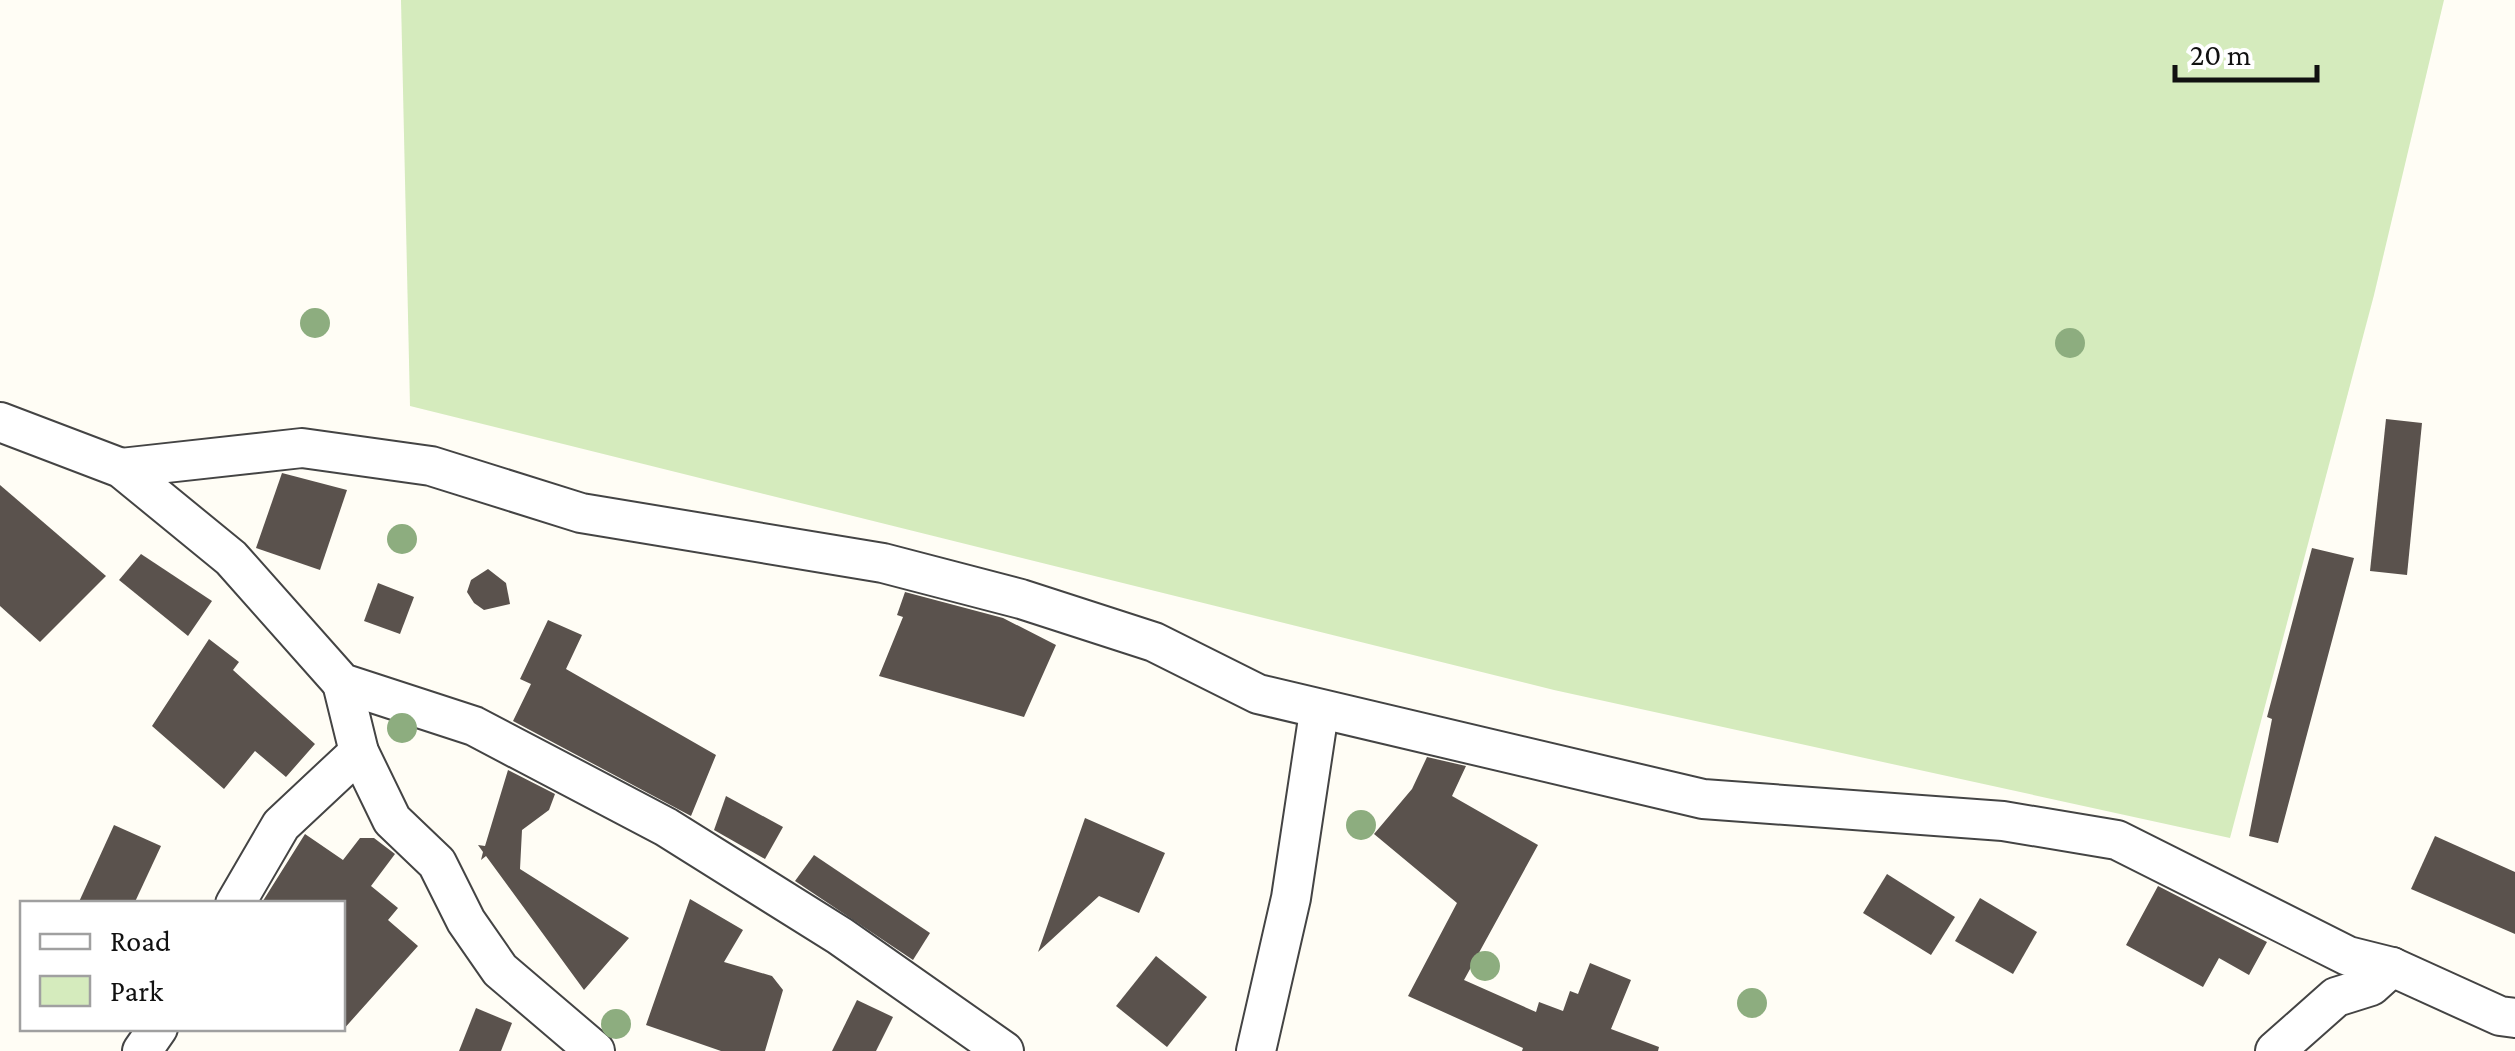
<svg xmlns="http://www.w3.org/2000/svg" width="2515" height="1051" font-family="'Crimson Pro',serif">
	<rect width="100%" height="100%" fill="#fffdf5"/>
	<path fill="#d5ebbd" d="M 401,0 L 2444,0 L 2374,295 L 2230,838 L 1554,690 L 410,406 Z"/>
	<g fill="#5a524d">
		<path d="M 2386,419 L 2422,423 L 2407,575 L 2370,571 Z"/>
		<path d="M 282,473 L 347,490 L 320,570 L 256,548 Z"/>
		<path d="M 0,485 L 106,576 L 40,642 L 0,606 Z"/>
		<path d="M 2312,548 L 2354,558 L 2278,843 L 2249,836 L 2272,719 L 2267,717 Z"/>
		<path d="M 141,554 L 212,601 L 188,636 L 119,580 Z"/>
		<path d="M 488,569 L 506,583 L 510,604 L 484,610 L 474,603 L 467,592 L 471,580 Z"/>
		<path d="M 378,583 L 414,597 L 400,634 L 364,621 Z"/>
		<path d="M 905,592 L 1003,618 L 1056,645 L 1024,717 L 879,676 L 903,617 L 897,615 Z"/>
		<path d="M 548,620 L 582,635 L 566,669 L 716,755 L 691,816 L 513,721 L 531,684 L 520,679 Z"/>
		<path d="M 209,639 L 239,662 L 233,670 L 315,744 L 286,777 L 255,751 L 224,789 L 152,726 Z"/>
		<path d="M 1427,757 L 1466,766 L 1452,796 L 1538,845 L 1464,980 L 1536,1012 L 1539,1002 L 1563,1011 L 1570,991 L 1578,994 L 1590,963 L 1631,980 L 1611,1029 L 1659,1047 L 1658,1051 L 1522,1051 L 1523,1048 L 1408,996 L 1457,903 L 1374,834 L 1412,789 Z"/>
		<path d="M 508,770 L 555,794 L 549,810 L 522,830 L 520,869 L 629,938 L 584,990 L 486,856 L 481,860 L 483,852 L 478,845 L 485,846 Z"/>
		<path d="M 726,796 L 783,827 L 765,859 L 714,830 Z"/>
		<path d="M 1085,818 L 1165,853 L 1139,913 L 1099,896 L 1038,952 Z"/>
		<path d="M 114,825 L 161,846 L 134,904 L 78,904 Z"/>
		<path d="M 305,834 L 343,860 L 360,838 L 374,838 L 395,854 L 371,886 L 398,908 L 388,920 L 418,946 L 342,1031 L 342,904 L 261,904 Z"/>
		<path d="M 2435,836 L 2515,872 L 2515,934 L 2411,889 Z"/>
		<path d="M 814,855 L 930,933 L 913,960 L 795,881 Z"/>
		<path d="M 1887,874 L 1955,917 L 1931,955 L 1863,913 Z"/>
		<path d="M 2158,886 L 2267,942 L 2249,975 L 2219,958 L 2203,987 L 2126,945 Z"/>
		<path d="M 1980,898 L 2037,932 L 2013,974 L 1955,941 Z"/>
		<path d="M 690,899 L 743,930 L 724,962 L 772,976 L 783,990 L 765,1051 L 721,1051 L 646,1025 Z"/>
		<path d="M 1156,956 L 1207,997 L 1167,1047 L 1116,1006 Z"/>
		<path d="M 857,1000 L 893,1017 L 876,1051 L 832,1051 Z"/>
		<path d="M 476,1008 L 512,1023 L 501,1051 L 459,1051 Z"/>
	</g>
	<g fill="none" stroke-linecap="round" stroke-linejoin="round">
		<defs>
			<g id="street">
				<path d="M 0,422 L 121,468 L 231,558 L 342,683 L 474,726 L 666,827 L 840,936 L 1004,1051"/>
				<path d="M 121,468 L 302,448 L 431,466 L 581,513 L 883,563 L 1021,599 L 1154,642 L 1258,694 L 1703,799 L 2003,821 L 2117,840 L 2348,956 L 2392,967 L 2500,1016 L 2515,1018"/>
				<path d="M 342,683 L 359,752 L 392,820 L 437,863 L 466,921 L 500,970 L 595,1051"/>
				<path d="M 235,904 L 281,825 L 359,752"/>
				<path d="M 142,1051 L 158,1028"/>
				<path d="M 1256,1051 L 1291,898 L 1319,712"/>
				<path d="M 2275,1051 L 2336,997 L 2371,986 L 2392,967"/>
			</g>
		</defs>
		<use href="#street" stroke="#444" stroke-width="42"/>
		<use href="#street" stroke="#fff" stroke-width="38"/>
	</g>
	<g fill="#8dad7f">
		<circle cx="315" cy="323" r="15"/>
		<circle cx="2070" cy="343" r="15"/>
		<circle cx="402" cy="539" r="15"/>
		<circle cx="402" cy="728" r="15"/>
		<circle cx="1361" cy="825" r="15"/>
		<circle cx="1485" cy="966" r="15"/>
		<circle cx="1752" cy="1003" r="15"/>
		<circle cx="616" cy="1024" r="15"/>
	</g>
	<rect x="20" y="901" width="325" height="130" fill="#ffffff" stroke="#a0a0a0" stroke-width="2.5"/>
	<rect x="40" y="934" width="50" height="15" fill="#ffffff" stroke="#a0a0a0" stroke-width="2.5"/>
	<text x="110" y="951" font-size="30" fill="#111111">Road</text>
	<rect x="40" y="976" width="50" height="30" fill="#d5ebbd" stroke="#a0a0a0" stroke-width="2.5"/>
	<text x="110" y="1001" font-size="30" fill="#111111">Park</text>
	<path d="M2175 65v15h142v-15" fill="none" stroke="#111111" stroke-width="5"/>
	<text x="2190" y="65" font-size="30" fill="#111111" stroke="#ffffff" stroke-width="8" paint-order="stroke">20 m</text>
</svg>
